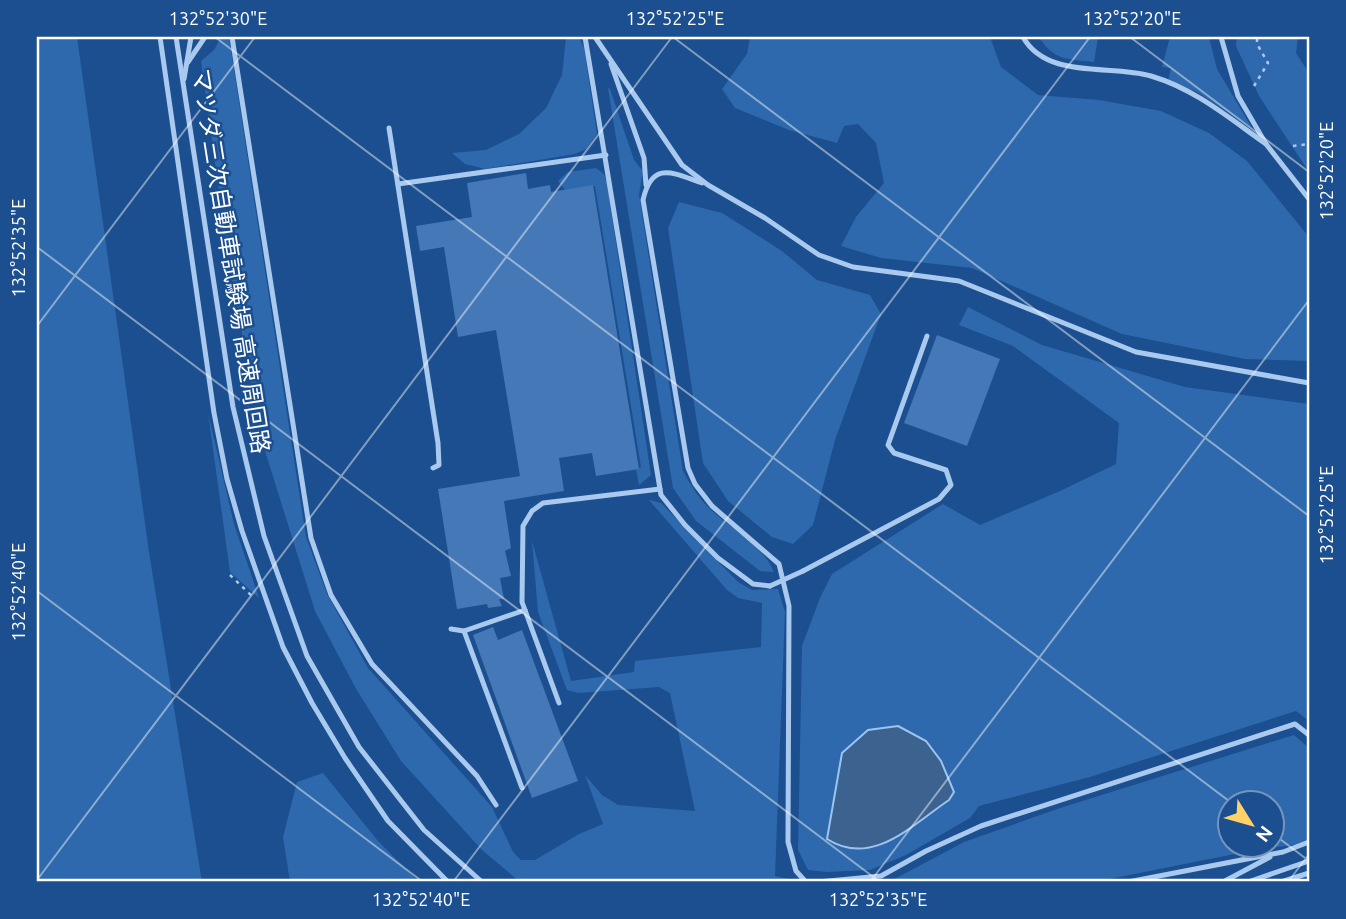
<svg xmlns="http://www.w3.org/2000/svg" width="1346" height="919" font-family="Ubuntu,'Noto Sans JP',sans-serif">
	<rect width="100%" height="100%" fill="#1b4f8f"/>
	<g fill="#2e69ad" fill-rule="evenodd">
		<path d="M 37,37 L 77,37 L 149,552 L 202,882 L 37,882 Z"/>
		<path d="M 221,37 L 229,37 L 306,537 L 327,594 L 368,668 L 492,807 L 513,852 L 521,860 L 535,860 L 579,834 L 603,824 L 585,775 L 602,795 L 618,805 L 695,811 L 670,693 L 659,687 L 578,693 L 567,690 L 538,612 L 532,541 L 571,681 L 634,672 L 635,661 L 761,647 L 762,603 L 738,598 L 727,590 L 649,500 L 661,503 L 738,582 L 752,590 L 778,589 L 785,612 L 775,876 L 789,879 L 793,882 L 520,882 L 482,850 L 401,761 L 355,687 L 315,611 L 260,435 L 227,250 L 201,61 L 214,50 Z"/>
		<path d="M 566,37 L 579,37 L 584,48 L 597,134 L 586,149 L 575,154 L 485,169 L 465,164 L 452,153 L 486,150 L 519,134 L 546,108 L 562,75 Z"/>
		<path d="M 750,37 L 990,37 L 1001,67 L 1038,95 L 1099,100 L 1161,111 L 1209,133 L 1247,161 L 1309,237 L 1309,361 L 1245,359 L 1122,334 L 972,268 L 881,258 L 841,246 L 856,217 L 884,183 L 876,143 L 858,124 L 844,126 L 837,143 L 789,130 L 735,108 L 722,89 L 747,54 Z"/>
		<path d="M 1039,37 L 1098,37 L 1094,62 C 1068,59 1054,61 1039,37 Z"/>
		<path d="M 1170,37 L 1209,37 L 1217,69 L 1252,128 L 1197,92 L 1168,80 L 1171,68 L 1162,67 Z"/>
		<path d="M 1237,37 L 1298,37 L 1296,53 L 1309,73 L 1309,172 L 1259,96 L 1236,46 Z"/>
		<path d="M 608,88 L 610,89 L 634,160 L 643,171 L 639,195 L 683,471 C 691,486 700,500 712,511 C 734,530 762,545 774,572 L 760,571 L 696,521 L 673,488 Z"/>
		<path d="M 596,168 L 604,174 L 607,183 L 651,475 L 639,485 L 636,470 L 641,467 L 595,186 L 565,190 L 558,181 L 568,172 Z"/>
		<path d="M 679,202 L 722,213 L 782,251 L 817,280 L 870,295 L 881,314 L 835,440 L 813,525 L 793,544 L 772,537 L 728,501 L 703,463 L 668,228 Z"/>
		<path d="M 968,307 L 1042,345 L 1185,387 L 1309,404 L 1309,721 L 1296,711 L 1090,777 L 979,806 L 970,818 L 906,855 L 870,870 L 827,872 L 808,870 L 798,850 L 802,646 L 820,598 L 832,574 L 943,504 L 980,525 L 1060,491 L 1116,464 L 1119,423 L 1013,346 L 959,325 Z"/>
		<path d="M 208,413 L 234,524 L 259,598 L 230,572 Z"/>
		<path d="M 1294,735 L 1309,748 L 1309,840 L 1300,844 L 1255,850 L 1094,882 L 889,882 L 964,842 L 1060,808 ZM 1230,804 L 1272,804 L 1272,846 L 1230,846 Z"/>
		<path d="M 323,773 L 378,841 L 419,882 L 290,882 L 283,837 L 297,782 Z"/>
	</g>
	<path fill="#3c6290" stroke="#9cc4f0" stroke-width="2" d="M 898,726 L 926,741 L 941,761 L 954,792 L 949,800 C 912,825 872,868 827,839 L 842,753 L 868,730 Z"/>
	<g fill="#4478b7">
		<path d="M 526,173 L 528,189 L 550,185 L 551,192 L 593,185 L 639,469 L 596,476 L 592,453 L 559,458 L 564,491 L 504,501 L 511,548 L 505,551 L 511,576 L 500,578 L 504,599 L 499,599 L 502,606 L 488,608 L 487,604 L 457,609 L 438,489 L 520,476 L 496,330 L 458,337 L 444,247 L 420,251 L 416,226 L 472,217 L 467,183 Z"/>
		<path d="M 937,335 L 1000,359 L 967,446 L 904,423 Z"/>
		<path d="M 493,627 L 498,640 L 522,630 L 578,781 L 532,798 L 473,635 Z"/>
	</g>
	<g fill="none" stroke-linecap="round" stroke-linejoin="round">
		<g stroke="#a9c9ee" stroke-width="2.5" stroke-dasharray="3.5 5" stroke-linecap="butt">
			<path d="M 1254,86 L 1268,63 L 1257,44 L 1257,37"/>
			<path d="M 1293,146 L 1309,144"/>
			<path d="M 230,575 L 254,598"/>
		</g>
		<g stroke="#a9c9ee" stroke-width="5">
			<path d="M 160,37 L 214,413 L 227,479 L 242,531 L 283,647 L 312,703 L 345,758 L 388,821 L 448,882"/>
			<path d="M 176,37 L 233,407 L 264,536 L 307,656 L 359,747 L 424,830 L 482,882"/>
			<path d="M 232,37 L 311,538 L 331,595 L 372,664 L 477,776 L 496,805"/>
			<path d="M 585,37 L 661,495 L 685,525 L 718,558 L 753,584 L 770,586"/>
			<path d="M 595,37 L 682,165 L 708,185 L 765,218 L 819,255 L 853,267 L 959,281 L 1136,352 L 1309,383"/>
			<path d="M 1023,37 C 1047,80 1111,64 1151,76 C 1195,89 1229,118 1266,144"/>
			<path d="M 1221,37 L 1238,96 L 1266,144 L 1309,199"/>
			<path d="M 188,62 L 205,37"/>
			<path d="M 611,64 L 644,158 L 646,185"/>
			<path d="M 184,79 L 191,37"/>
			<path d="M 389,128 L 438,443 L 439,465 L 433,468"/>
			<path d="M 702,183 C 673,173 652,160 643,200 L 688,468 L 695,484 L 712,506 L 779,564 L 789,606 L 788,842 L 796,871 L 806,882"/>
			<path d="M 398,184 L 606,155"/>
			<path d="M 803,571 L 939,499 L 951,485 L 946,470 L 894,453 L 888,445 L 927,336"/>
			<path d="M 451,629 L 464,631 L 525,610"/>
			<path d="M 464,631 L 522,788"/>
			<path d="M 559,703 L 522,602 L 523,526 L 532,511 L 543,503 L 660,489"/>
			<path d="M 818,882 L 881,876 L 926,851 L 981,826 L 1295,724 L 1309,735"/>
			<path d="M 1128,882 L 1283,852 L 1309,842"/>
			<path d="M 1223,882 L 1270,857"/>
			<path d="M 1248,882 L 1309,861"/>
			<path d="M 1281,882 L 1309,873"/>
		</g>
		<path stroke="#a9c9ee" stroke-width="5" d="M 770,586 L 803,571"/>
	</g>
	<path fill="none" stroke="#fff" stroke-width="2" stroke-opacity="0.45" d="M 215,37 L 1233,804M 673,37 L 1309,516M 1130,37 L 1309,172M 37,247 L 880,882M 37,326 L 255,37M 37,591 L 423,882M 1272,833 L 1309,861M 37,880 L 672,37M 453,882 L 1090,37M 870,882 L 1309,300M 1288,882 L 1309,854"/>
	<g text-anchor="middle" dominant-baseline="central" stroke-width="5" stroke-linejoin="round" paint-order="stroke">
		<g font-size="24" fill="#fff" stroke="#1b4f8f">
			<text transform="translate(231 261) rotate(81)">マツダ三次自動車試験場 高速周回路</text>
		</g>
	</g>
	<rect width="1346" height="919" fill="none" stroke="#1b4f8f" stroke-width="77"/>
	<g transform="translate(1251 824) rotate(127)"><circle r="33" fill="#1b4f8f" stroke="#7695bc" stroke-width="2"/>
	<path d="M0-5L12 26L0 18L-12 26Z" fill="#ffd166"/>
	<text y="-10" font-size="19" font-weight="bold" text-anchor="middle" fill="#ffffff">N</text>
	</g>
	<rect x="38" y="38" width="1270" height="842" fill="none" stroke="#fff" stroke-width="2.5"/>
	<g font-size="18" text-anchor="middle" fill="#fff">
		<text x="218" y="25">132°52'30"E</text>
		<text x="675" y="25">132°52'25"E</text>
		<text x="1132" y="25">132°52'20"E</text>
		<text transform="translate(1327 171) rotate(-90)" y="6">132°52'20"E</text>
		<text transform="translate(19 248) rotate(-90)" y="6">132°52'35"E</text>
		<text transform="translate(1327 515) rotate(-90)" y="6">132°52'25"E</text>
		<text transform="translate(19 592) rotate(-90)" y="6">132°52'40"E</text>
		<text x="421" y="906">132°52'40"E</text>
		<text x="878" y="906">132°52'35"E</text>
	</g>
</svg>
